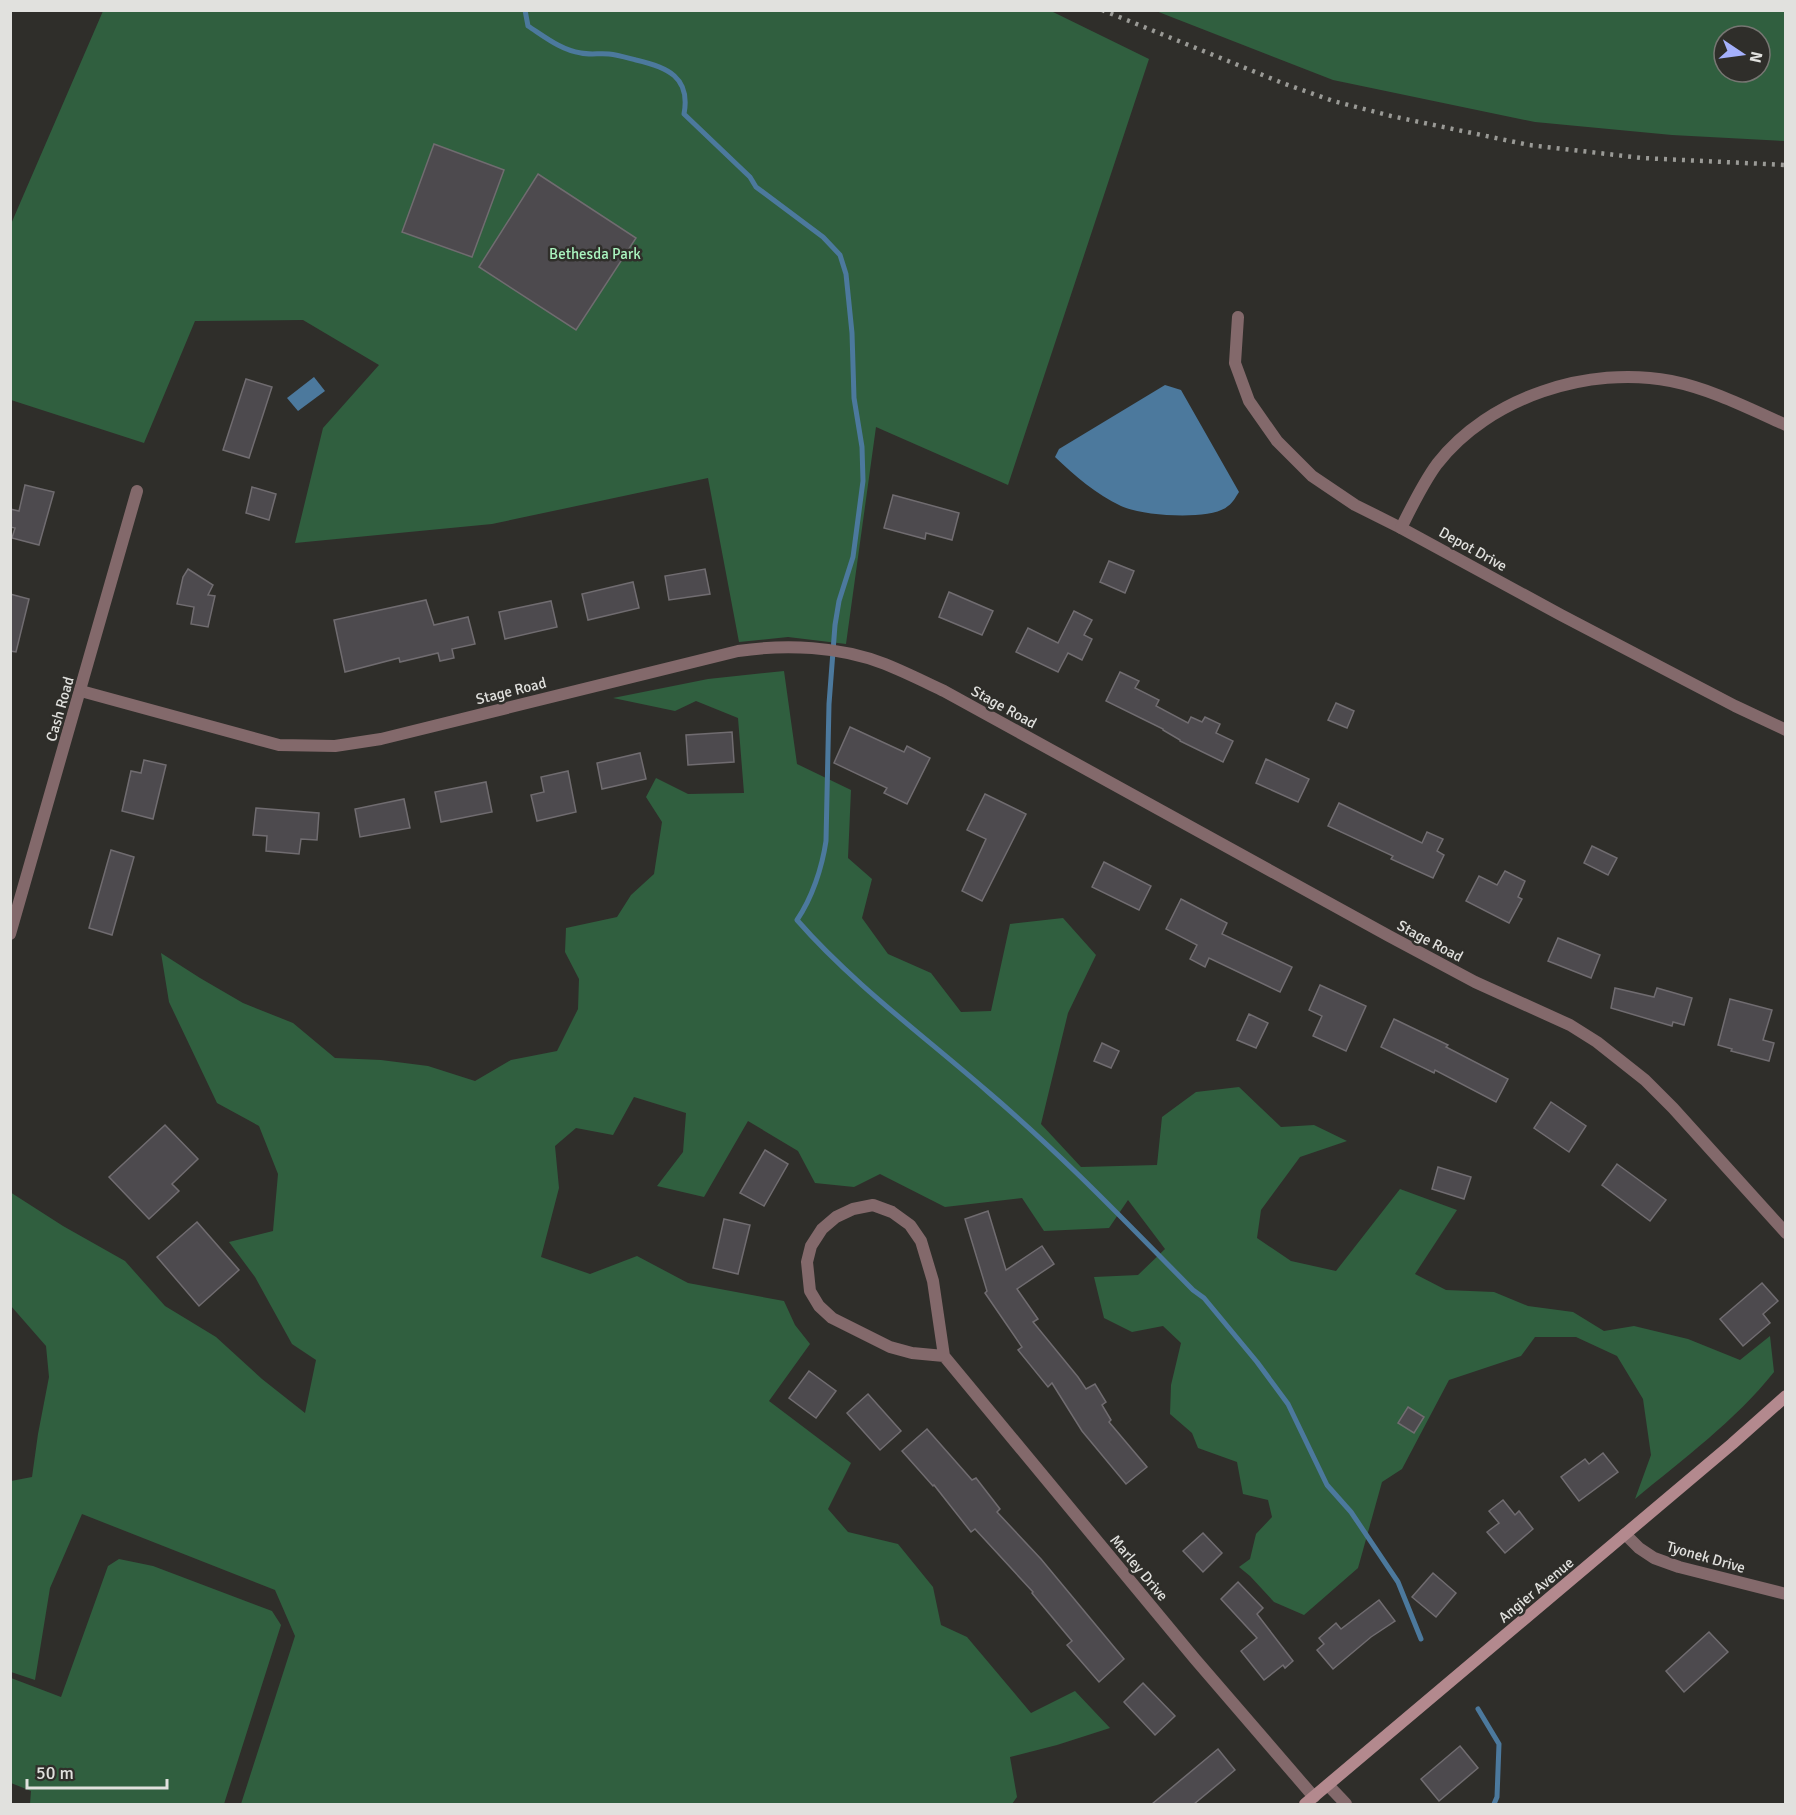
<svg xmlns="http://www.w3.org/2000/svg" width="1796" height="1815" font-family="Signika,sans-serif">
	<rect width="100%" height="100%" fill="#2f2e2a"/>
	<g fill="#305f3f" fill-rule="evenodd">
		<path d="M 103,11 L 1051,11 L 1149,59 L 1008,485 L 876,427 L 846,644 L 788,637 L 739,642 L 708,478 L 492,524 L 295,543 L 323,428 L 379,365 L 303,320 L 195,321 L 144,443 L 11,400 L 11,224 Z"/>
		<path d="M 1156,11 L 1785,11 L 1785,141 L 1672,135 L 1535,122 L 1333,80 ZM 1724,36 L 1760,36 L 1760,72 L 1724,72 Z"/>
		<path d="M 784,671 L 797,764 L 851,790 L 848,858 L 872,879 L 862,918 L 888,954 L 931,973 L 961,1012 L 991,1011 L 1010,924 L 1063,918 L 1096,955 L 1068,1013 L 1041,1124 L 1081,1167 L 1157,1165 L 1162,1117 L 1196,1092 L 1239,1087 L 1281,1127 L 1314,1125 L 1347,1141 L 1300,1157 L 1261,1210 L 1257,1238 L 1291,1261 L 1336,1271 L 1400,1189 L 1457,1210 L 1415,1274 L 1446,1290 L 1494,1292 L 1528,1306 L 1573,1312 L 1604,1331 L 1634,1326 L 1688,1339 L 1740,1360 L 1770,1336 L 1774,1372 C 1735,1421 1683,1459 1635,1499 L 1651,1455 L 1643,1399 L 1617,1356 L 1576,1337 L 1535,1337 L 1521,1356 L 1449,1380 L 1402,1469 L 1382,1482 L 1358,1568 L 1304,1615 L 1274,1602 L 1250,1576 L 1239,1567 L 1250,1559 L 1256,1534 L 1272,1517 L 1268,1500 L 1243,1494 L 1237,1462 L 1198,1448 L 1192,1433 L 1170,1414 L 1171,1385 L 1181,1343 L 1163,1326 L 1132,1332 L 1104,1318 L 1094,1277 L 1138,1275 L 1165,1249 L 1128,1200 L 1109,1228 L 1044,1231 L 1022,1198 L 945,1207 L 880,1174 L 854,1187 L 815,1183 L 798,1151 L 748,1121 L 704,1197 L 657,1186 L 683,1152 L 686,1113 L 634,1097 L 613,1135 L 576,1128 L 555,1146 L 559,1188 L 541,1257 L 590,1274 L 637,1256 L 688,1283 L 784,1301 L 795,1325 L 810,1344 L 769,1401 L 851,1463 L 828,1509 L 848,1532 L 898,1544 L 933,1587 L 941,1625 L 967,1637 L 1031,1713 L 1075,1691 L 1110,1728 L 1057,1745 L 1010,1757 L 1017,1797 L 1012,1804 L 241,1804 L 295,1636 L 275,1590 L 82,1514 L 50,1588 L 35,1680 L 11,1672 L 11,1481 L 32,1477 L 38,1434 L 49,1377 L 46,1346 L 11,1306 L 10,1192 L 63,1226 L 125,1261 L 165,1306 L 216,1337 L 262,1379 L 305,1413 L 316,1360 L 292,1344 L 255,1277 L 229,1242 L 273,1231 L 278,1174 L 259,1126 L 217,1103 L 169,1002 L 161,953 L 200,978 L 243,1003 L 293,1023 L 335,1058 L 381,1060 L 428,1066 L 475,1081 L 511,1060 L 557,1051 L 578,1009 L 579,979 L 565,952 L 566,928 L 617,917 L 631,895 L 654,874 L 662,822 L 646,797 L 656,778 L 688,794 L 744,793 L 738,718 L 696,701 L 675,711 L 613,698 L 708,679 Z"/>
		<path d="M 119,1559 L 153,1566 L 272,1611 L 281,1625 L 224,1804 L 30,1804 L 31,1791 L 11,1783 L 11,1678 L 61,1697 L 108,1566 Z"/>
	</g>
	<g fill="#4c799d">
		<path d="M 314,377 L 325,391 L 298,411 L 287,398 Z"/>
		<path d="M 1165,385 L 1181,390 L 1239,492 C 1236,496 1233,503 1228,506 C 1212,521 1141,516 1121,506 C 1096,494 1075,476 1055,457 L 1059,449 Z"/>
	</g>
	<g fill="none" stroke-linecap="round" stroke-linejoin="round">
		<g stroke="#4c799d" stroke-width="5">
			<path d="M 525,10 L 528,26 C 545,37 561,50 581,53 C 590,55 600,53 609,54 C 618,55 628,58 636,60 C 667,67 691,77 684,114 L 750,177 L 756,187 L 823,237 L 840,255 L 846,274 L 852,333 L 854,398 L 862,447 L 863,481 L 853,557 L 839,601 L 835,625 L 829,704 L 826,841 C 822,868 812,898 797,920 C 852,983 924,1036 987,1091 C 1060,1153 1126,1222 1193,1290 L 1204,1298 L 1257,1362 L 1288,1404 L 1327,1485 L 1351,1512 L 1398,1582 L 1421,1639"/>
			<path d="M 1478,1709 L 1499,1744 L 1497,1797 L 1494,1804"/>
		</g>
	</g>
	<g fill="#4d4a4e" stroke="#706c70" stroke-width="1.5">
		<path d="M 434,144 L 504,170 L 472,257 L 402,232 Z"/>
		<path d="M 538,174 L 636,238 L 576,330 L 479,267 Z"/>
		<path d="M 246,379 L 272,387 L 249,458 L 223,450 Z"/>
		<path d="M 25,485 L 54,492 L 39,545 L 12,538 L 15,528 L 10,527 L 10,509 L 19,511 Z"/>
		<path d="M 252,487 L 276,494 L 269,520 L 246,513 Z"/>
		<path d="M 893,495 L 959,513 L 952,540 L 926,533 L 925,539 L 884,528 Z"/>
		<path d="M 1109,561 L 1134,571 L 1125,593 L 1100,582 Z"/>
		<path d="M 188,569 L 213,585 L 208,595 L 215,596 L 208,627 L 191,624 L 194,607 L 177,604 L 183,577 Z"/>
		<path d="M 705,569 L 710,594 L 669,600 L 665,576 Z"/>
		<path d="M 633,582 L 639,608 L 588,620 L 582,594 Z"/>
		<path d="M 949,592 L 993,611 L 982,635 L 939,617 Z"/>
		<path d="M 10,594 L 29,599 L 16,652 L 10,651 Z"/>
		<path d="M 426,600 L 434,625 L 468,617 L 475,644 L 452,649 L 454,658 L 440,661 L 438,653 L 400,662 L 399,658 L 345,672 L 334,620 Z"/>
		<path d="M 551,601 L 557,627 L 505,639 L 499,612 Z"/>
		<path d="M 1074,611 L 1092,620 L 1084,635 L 1092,639 L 1082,660 L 1068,653 L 1058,672 L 1016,652 L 1028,628 L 1058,643 Z"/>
		<path d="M 1120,672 L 1139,681 L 1135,688 L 1159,700 L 1156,706 L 1188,723 L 1191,717 L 1202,722 L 1205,717 L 1220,724 L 1216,733 L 1233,741 L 1223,762 L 1180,741 L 1180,740 L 1163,730 L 1163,729 L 1106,701 Z"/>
		<path d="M 1336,703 L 1354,711 L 1347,728 L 1328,720 Z"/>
		<path d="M 850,727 L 904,752 L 907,746 L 930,758 L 907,804 L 884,793 L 887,788 L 834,763 Z"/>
		<path d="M 732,732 L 734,762 L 688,765 L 686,735 Z"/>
		<path d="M 640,753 L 646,779 L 602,789 L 597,763 Z"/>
		<path d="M 1266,759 L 1309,779 L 1298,802 L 1256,783 Z"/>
		<path d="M 144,760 L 166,765 L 153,819 L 122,811 L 131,771 L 141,773 Z"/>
		<path d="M 568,771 L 576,812 L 537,821 L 531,795 L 544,792 L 541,777 Z"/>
		<path d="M 486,782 L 492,812 L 441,822 L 435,792 Z"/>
		<path d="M 985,794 L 1026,814 L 982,901 L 962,891 L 986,839 L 967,830 Z"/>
		<path d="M 404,799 L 410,828 L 360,837 L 355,809 Z"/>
		<path d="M 1339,803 L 1422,843 L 1427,832 L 1443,839 L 1437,851 L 1444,855 L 1433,878 L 1391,859 L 1393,856 L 1328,826 Z"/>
		<path d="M 256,808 L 319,813 L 317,840 L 301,839 L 299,854 L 266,851 L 267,836 L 253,835 Z"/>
		<path d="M 1592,846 L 1617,858 L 1608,875 L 1584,863 Z"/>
		<path d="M 111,850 L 134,857 L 112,935 L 89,928 Z"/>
		<path d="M 1104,862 L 1151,886 L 1139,910 L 1092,887 Z"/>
		<path d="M 1505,871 L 1525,881 L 1518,897 L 1522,899 L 1509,923 L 1466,901 L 1479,876 L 1497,885 Z"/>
		<path d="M 1181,899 L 1227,923 L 1222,934 L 1292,967 L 1280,992 L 1209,958 L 1205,967 L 1190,959 L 1197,945 L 1166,929 Z"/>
		<path d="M 1558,938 L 1600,955 L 1591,978 L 1548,961 Z"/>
		<path d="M 1320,985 L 1366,1006 L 1346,1051 L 1313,1036 L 1322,1016 L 1309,1010 Z"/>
		<path d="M 1615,988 L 1654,997 L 1657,988 L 1692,998 L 1684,1025 L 1673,1022 L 1672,1026 L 1611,1008 Z"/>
		<path d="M 1730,999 L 1772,1010 L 1763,1040 L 1774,1043 L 1769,1061 L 1731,1051 L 1732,1049 L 1718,1045 Z"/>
		<path d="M 1249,1014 L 1268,1023 L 1256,1048 L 1237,1040 Z"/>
		<path d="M 1394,1019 L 1448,1045 L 1446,1047 L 1508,1079 L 1496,1102 L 1435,1070 L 1434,1073 L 1381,1047 Z"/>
		<path d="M 1102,1043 L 1119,1051 L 1111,1068 L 1094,1061 Z"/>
		<path d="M 1551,1102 L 1586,1126 L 1569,1152 L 1534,1128 Z"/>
		<path d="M 165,1125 L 198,1159 L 172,1184 L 179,1191 L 149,1219 L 109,1177 Z"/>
		<path d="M 765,1150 L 788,1164 L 764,1206 L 740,1193 Z"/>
		<path d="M 1617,1164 L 1666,1200 L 1650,1221 L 1602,1185 Z"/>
		<path d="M 1438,1167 L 1471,1177 L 1464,1199 L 1432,1189 Z"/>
		<path d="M 988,1211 L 1006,1270 L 1042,1246 L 1054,1264 L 1017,1289 L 1038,1319 L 1033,1322 L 1078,1377 L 1086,1389 L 1095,1384 L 1106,1402 L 1102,1405 L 1111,1420 L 1109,1422 L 1147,1467 L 1126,1484 L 1082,1431 L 1052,1383 L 1048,1387 L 1018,1350 L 1022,1347 L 985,1293 L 987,1291 L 965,1219 Z"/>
		<path d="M 724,1219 L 750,1225 L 738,1274 L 713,1268 Z"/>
		<path d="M 197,1222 L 239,1270 L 199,1306 L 157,1257 Z"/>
		<path d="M 1762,1283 L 1778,1301 L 1763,1314 L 1770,1323 L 1743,1346 L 1720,1319 Z"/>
		<path d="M 809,1371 L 836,1391 L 816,1418 L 789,1398 Z"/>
		<path d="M 868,1394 L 901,1431 L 880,1450 L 847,1413 Z"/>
		<path d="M 1408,1407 L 1424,1417 L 1414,1433 L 1398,1423 Z"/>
		<path d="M 927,1429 L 972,1480 L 976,1478 L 1000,1509 L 997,1512 L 1041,1559 L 1124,1659 L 1099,1682 L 1067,1645 L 1072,1641 L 1032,1593 L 1033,1592 L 975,1529 L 971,1532 L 934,1485 L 933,1486 L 902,1451 Z"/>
		<path d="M 1603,1453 L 1618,1472 L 1579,1501 L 1561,1477 L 1585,1459 L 1589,1464 Z"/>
		<path d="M 1503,1500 L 1515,1515 L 1519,1511 L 1533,1529 L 1505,1553 L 1487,1532 L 1499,1523 L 1489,1511 Z"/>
		<path d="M 1203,1533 L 1222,1553 L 1203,1572 L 1183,1551 Z"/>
		<path d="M 1433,1573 L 1456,1593 L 1436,1617 L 1412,1597 Z"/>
		<path d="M 1238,1582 L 1263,1608 L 1257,1614 L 1293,1661 L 1285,1668 L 1283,1665 L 1264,1680 L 1241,1651 L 1257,1638 L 1221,1599 Z"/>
		<path d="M 1379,1600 L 1395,1621 L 1371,1637 L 1333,1669 L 1317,1650 L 1324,1644 L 1319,1638 L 1336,1623 L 1341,1629 Z"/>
		<path d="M 1709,1632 L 1728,1652 L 1684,1692 L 1666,1671 Z"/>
		<path d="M 1143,1683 L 1175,1716 L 1155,1735 L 1124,1702 Z"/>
		<path d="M 1460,1746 L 1478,1768 L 1439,1801 L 1421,1779 Z"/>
		<path d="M 1218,1749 L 1235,1770 L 1194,1804 L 1152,1804 Z"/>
	</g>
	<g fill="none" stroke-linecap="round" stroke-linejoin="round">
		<g stroke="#83696b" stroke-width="12">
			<path d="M 1238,317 L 1235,363 L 1249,401 L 1277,441 L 1312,476 L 1355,505 L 1401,528 L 1561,615 L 1735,706 L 1786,730"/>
			<path d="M 1401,528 C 1412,506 1423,483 1437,464 C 1489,397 1589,365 1671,381 C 1711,389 1748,408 1786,425"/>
			<path d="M 81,691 L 279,745 L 335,746 L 381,739 L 738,651 C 786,644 839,646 885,664 C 905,672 925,682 944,691 L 1389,936 L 1475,982 L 1570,1025 L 1597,1042 L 1645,1080 L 1673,1108 L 1786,1233"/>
			<path d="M 10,934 L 137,491"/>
			<path d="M 944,1356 L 912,1353 L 890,1347 L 832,1318 L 819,1306 L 810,1291 L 807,1262 L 811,1246 L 822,1229 L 836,1217 L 853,1209 L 873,1205 L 892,1212 L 910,1225 L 921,1241 L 933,1281 L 944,1356 L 1195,1659 L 1314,1797"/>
			<path d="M 1625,1534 L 1639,1548 L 1654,1558 L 1679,1567 L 1786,1594"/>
			<path d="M 1328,1785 L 1346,1804"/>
		</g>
		<path stroke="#b3898e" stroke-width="12" d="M 1305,1804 L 1732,1444 L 1786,1396"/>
		<path stroke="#9a9a96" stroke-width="4.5" stroke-dasharray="3 6" stroke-linecap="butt" d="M 1102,10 L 1285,84 L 1333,101 L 1391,116 L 1529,145 L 1642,158 L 1786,165"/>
	</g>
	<g text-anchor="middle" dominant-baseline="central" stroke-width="5" stroke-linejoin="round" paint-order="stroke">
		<g font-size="15" fill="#aaf5bf" stroke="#2f2e2a">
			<text x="595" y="254">Bethesda Park</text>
		</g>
		<g font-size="15" fill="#e1e1de" stroke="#2f2e2a">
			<text transform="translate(1473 549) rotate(29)">Depot Drive</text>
			<text transform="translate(511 691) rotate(-14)">Stage Road</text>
			<text transform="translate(1004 707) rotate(29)">Stage Road</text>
			<text transform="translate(60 709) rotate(-74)">Cash Road</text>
			<text transform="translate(1430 941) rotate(28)">Stage Road</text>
			<text transform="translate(1706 1557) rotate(16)">Tyonek Drive</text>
			<text transform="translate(1139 1568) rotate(50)">Marley Drive</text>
			<text transform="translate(1536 1590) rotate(-40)">Angier Avenue</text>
		</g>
	</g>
	<rect width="1796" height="1815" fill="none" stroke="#e1e1de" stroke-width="24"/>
	<g transform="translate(1742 54) rotate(103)"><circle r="28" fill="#2f2e2a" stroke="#767672" stroke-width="1.5"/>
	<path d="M0-4.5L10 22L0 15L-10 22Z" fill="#a5b1fc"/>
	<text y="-9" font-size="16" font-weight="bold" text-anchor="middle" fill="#e1e1de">N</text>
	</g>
	<path d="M27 1779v9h140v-9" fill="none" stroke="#e1e1de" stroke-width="3"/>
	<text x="36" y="1779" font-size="18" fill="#e1e1de" stroke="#2f2e2a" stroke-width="4.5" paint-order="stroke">50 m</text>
</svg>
